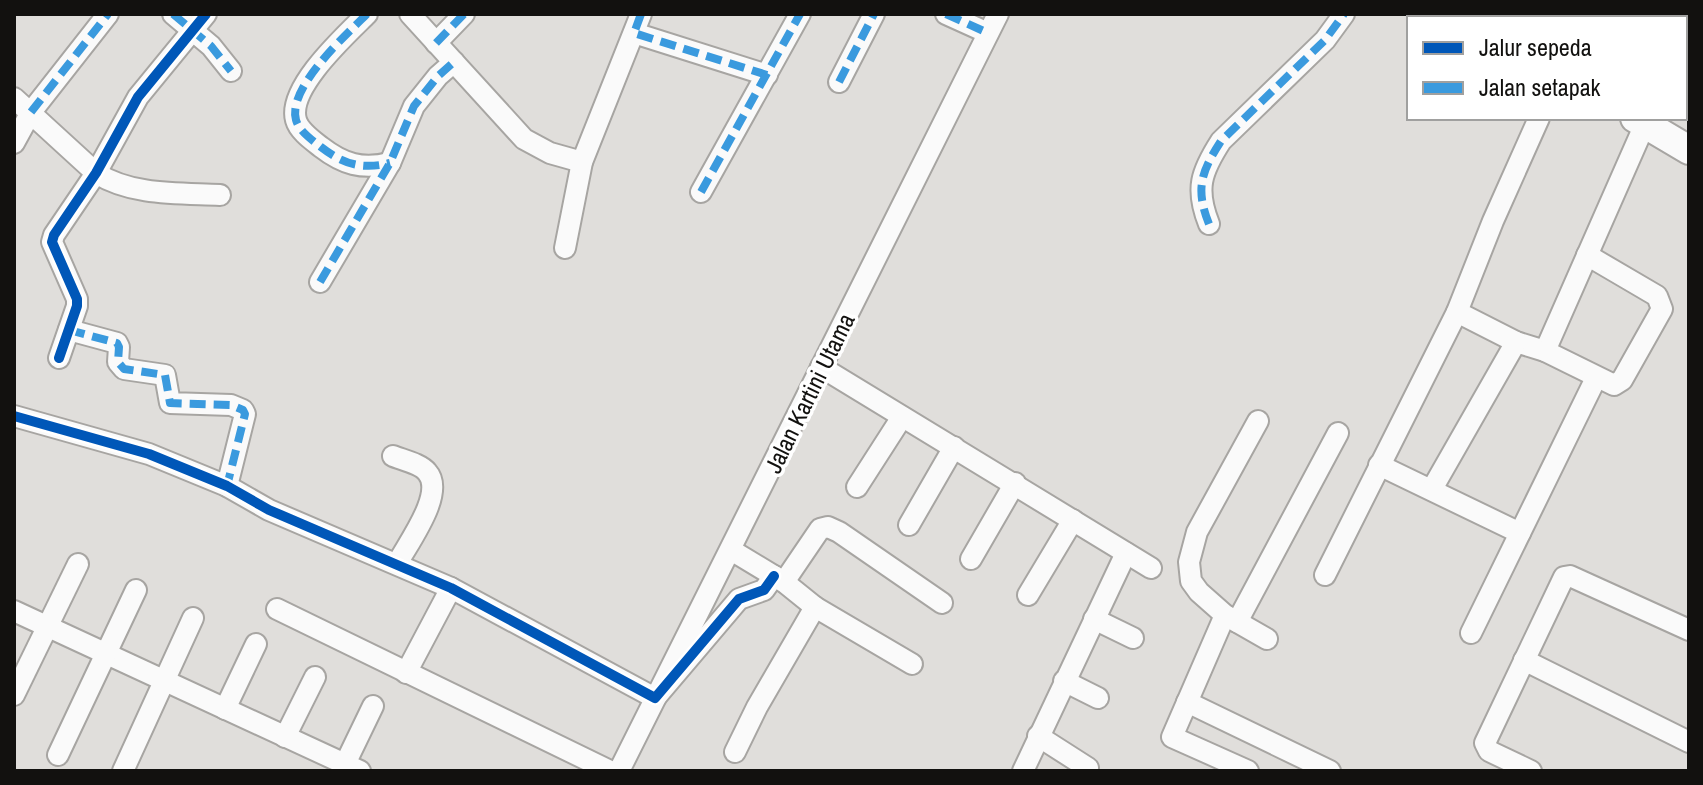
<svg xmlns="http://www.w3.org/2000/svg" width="1703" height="785" font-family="'Archivo Narrow',sans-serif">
	<rect width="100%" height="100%" fill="#e0dedb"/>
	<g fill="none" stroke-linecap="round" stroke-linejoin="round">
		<defs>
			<g id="minor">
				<path d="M 173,14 L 211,46 L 231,71"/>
				<path d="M 367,14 C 346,35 287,88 296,120 C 299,131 312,140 321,147 C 343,164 362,170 390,163"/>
				<path d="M 410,14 L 524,139 L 550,153 L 582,162"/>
				<path d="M 946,14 L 988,33"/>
				<path d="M 634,33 L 767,75"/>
				<path d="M 436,43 L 464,14"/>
				<path d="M 839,82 L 874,14"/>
				<path d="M 14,98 L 96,173 C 132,196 179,193 220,195"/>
				<path d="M 1539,118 L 1493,221 L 1457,312 L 1516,342 L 1545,351 L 1645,124"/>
				<path d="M 14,143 L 31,112 L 108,14"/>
				<path d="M 701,192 L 800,14"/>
				<path d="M 1209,224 C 1195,189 1201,172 1221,141 L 1325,40 L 1344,14"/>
				<path d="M 565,248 L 582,162 L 641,14"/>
				<path d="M 320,282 L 390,163 L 414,106 L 438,76 L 454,62"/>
				<path d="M 69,330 L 117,343 L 119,347 L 118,362 L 124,369 L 165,375 L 170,403 L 231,405 L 243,410 L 245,414 L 227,486"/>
				<path d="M 1545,351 L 1614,385 L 1622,380 L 1662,309 L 1657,296 L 1587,255"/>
				<path d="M 59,358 L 77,306 L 77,299 L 52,242 L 54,235 L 96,173 L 138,97 L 206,14"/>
				<path d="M 821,367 L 1151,568"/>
				<path d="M 14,416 L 149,454 L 227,486 L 269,510 L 451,588 L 655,698 L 739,599 L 764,590 L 774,576"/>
				<path d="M 1258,421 L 1197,532 L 1189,562 L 1191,581 L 1199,592 L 1225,615 L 1267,639"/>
				<path d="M 393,456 C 403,460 421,464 427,472 C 446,493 408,543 397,564"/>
				<path d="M 1379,465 L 1520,533"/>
				<path d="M 857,487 L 902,417"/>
				<path d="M 1432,489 L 1516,342"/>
				<path d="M 909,525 L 954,447"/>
				<path d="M 731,550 L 784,582 L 820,529 L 828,527 L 839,532 L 942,603"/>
				<path d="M 971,559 L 1015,483"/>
				<path d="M 1325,575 L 1457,312"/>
				<path d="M 784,582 L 815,607 L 912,664"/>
				<path d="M 1028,595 L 1073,520"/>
				<path d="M 277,609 L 610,771"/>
				<path d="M 14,611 L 360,771"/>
				<path d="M 1225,615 L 1172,737 L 1248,771"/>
				<path d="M 1094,619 L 1133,638"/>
				<path d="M 1237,622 L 1338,433"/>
				<path d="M 1471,633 L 1596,378"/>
				<path d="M 1524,660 L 1689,742"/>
				<path d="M 406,673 L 451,588"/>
				<path d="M 1064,681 L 1098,698"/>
				<path d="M 14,695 L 78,564"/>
				<path d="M 1187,702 L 1330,771"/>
				<path d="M 225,709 L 256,644"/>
				<path d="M 1038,736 L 1088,768"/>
				<path d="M 285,737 L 315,677"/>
				<path d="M 735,752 L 757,707 L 815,607"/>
				<path d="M 58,755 L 136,590"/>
				<path d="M 345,764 L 373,706"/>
				<path d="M 123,771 L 193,618"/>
				<path d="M 619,771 L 998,14"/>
				<path d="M 1023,771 L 1126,553"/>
				<path d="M 1531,771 L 1489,751 L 1485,743 L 1564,577 L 1570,576 L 1689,630"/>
			</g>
			<g id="highway">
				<path d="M 1457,14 L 1464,18"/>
				<path d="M 1635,118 L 1689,150"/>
			</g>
		</defs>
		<use href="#minor" stroke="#a7a5a2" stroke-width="24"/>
		<use href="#highway" stroke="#a7a5a2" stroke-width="32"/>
		<use href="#minor" stroke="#fafafa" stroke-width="20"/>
		<use href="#highway" stroke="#fafafa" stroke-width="28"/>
		<g stroke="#3a9ade" stroke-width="8" stroke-dasharray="16 8" stroke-linecap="butt">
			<path d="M 173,14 L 211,46 L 231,71"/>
			<path d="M 367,14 C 346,35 287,88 296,120 C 299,131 312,140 321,147 C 343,164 362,170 390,163"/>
			<path d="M 641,14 L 634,33 L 767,75"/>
			<path d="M 946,14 L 988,33"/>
			<path d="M 436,43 L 464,14"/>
			<path d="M 839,82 L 874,14"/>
			<path d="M 31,112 L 108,14"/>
			<path d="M 701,192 L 800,14"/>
			<path d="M 1209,224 C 1195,189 1201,172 1221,141 L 1325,40 L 1344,14"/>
			<path d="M 320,282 L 390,163 L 414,106 L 438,76 L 454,62"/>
			<path d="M 69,330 L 117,343 L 119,347 L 118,362 L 124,369 L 165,375 L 170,403 L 231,405 L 243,410 L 245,414 L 227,486"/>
		</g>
		<defs>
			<g id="cycleway">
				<path d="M 59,358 L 77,306 L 77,299 L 52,242 L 54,235 L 96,173 L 138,97 L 206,14"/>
				<path d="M 14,416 L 149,454 L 227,486 L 269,510 L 451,588 L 655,698 L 739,599 L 764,590 L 774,576"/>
			</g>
		</defs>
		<use href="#cycleway" stroke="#fff" stroke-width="15"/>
		<use href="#cycleway" stroke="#0057b8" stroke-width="10"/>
	</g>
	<g text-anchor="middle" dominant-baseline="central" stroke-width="7" stroke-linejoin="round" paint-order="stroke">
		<g font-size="24" fill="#12110f" stroke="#fff">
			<text transform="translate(809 393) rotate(-64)">Jalan Kartini Utama</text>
		</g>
	</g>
	<rect width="1703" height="785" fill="none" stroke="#12110f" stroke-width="32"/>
	<rect x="1407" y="16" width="280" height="104" fill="#ffffff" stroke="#a0a09f" stroke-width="2"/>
	<rect x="1423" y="42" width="40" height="12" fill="#0057b8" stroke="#a0a09f" stroke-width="2"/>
	<text x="1479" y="56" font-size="24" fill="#12110f">Jalur sepeda</text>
	<rect x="1423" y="82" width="40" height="12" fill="#3a9ade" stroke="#a0a09f" stroke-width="2"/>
	<text x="1479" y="96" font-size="24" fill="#12110f">Jalan setapak</text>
</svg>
